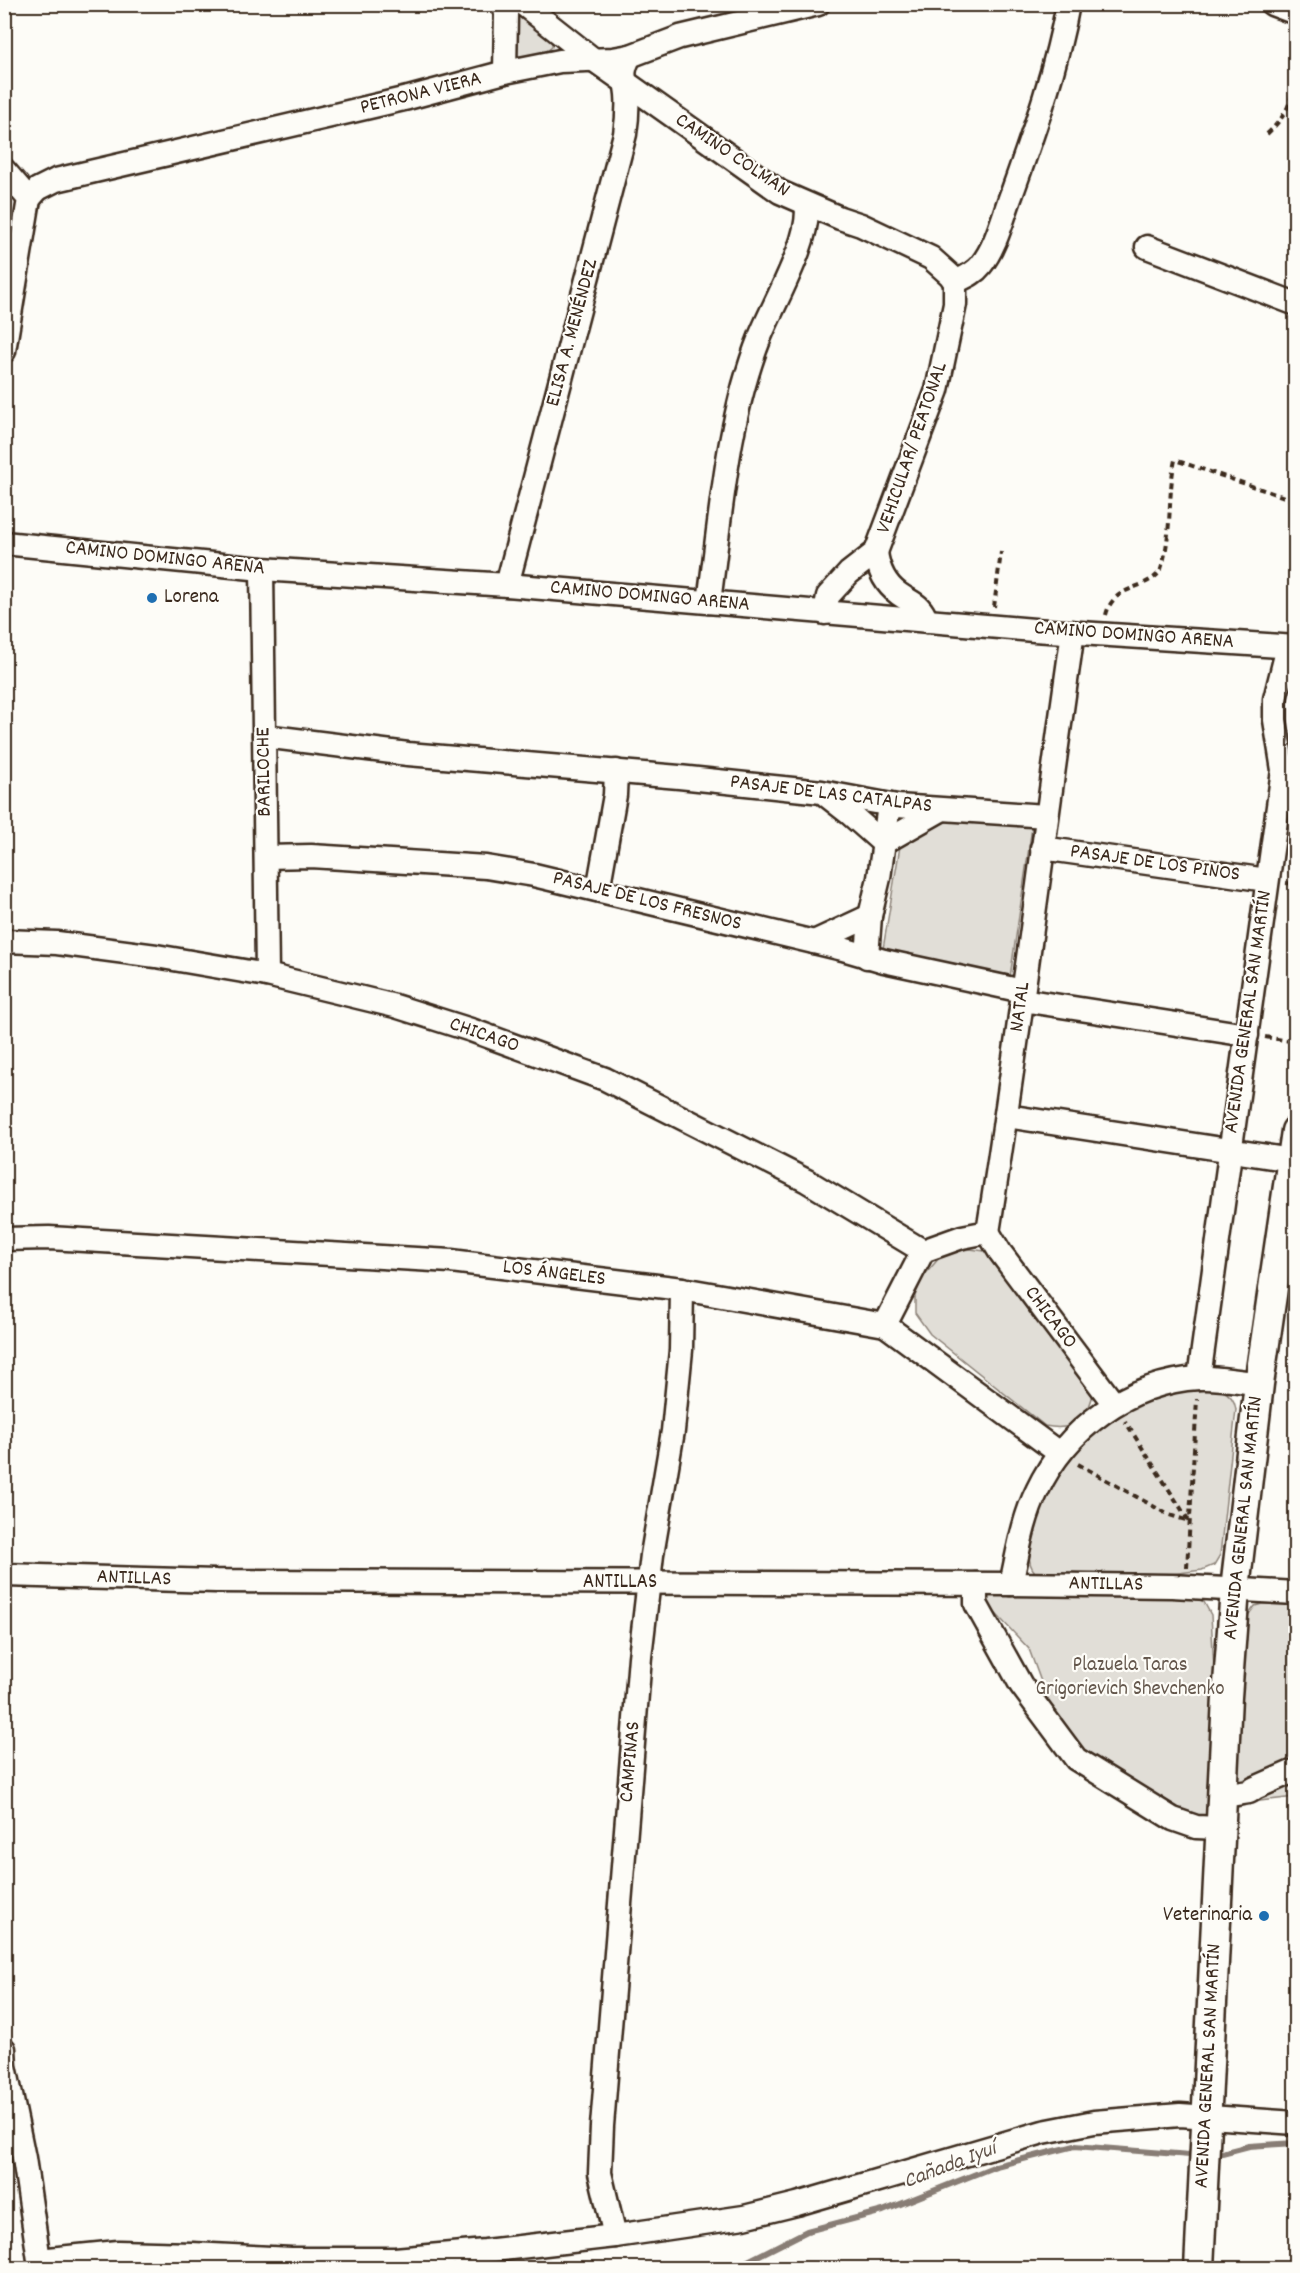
<svg xmlns="http://www.w3.org/2000/svg" width="1300" height="2273" font-family="Dekko,sans-serif">
	<defs>
		<filter id="shadow"><feDropShadow dx="-5.5" dy="5.5" stdDeviation="1.5" flood-color="#0004"/></filter>
	</defs>
	<rect width="100%" height="100%" fill="#fdfcf7"/>
	<filter id="ink" filterUnits="userSpaceOnUse"><feTurbulence type="fractalNoise" baseFrequency=".0167" numOctaves="2"/><feDisplacementMap in="SourceGraphic" scale="12" xChannelSelector="R" yChannelSelector="G"/><feConvolveMatrix kernelMatrix="1 2 1 2 8 2 1 2 1" color-interpolation-filters="sRGB"/></filter>
	<g filter="url(#ink)">
		<g fill="#e1ded7" stroke="#8e847a" stroke-width="1.5">
			<path d="M 520,15 L 552,41 L 552,47 C 543,56 526,59 514,55 L 513,16 Z"/>
			<path d="M 905,816 L 1032,827 L 1010,977 L 883,949 Z"/>
			<path d="M 970,1249 L 992,1252 L 1094,1390 C 1088,1419 1076,1432 1045,1426 L 930,1334 L 915,1313 L 915,1296 L 922,1278 L 940,1257 L 955,1251 Z"/>
			<path d="M 1187,1388 C 1207,1389 1232,1384 1236,1409 L 1220,1555 L 1214,1565 L 1202,1570 L 1171,1574 L 1035,1572 C 1011,1547 1065,1454 1088,1434 C 1093,1429 1101,1426 1107,1422 C 1119,1415 1131,1406 1143,1401 C 1157,1396 1173,1392 1187,1388 Z"/>
			<path d="M 992,1590 L 1196,1598 L 1204,1602 L 1211,1615 L 1214,1669 L 1207,1815 L 1201,1819 L 1191,1821 L 1075,1751 L 1051,1709 L 1029,1649 L 985,1602 L 986,1595 Z"/>
			<path d="M 1262,1604 L 1295,1604 L 1295,1797 L 1260,1801 L 1235,1808 L 1246,1618 L 1255,1606 Z"/>
		</g>
		<g fill="none" stroke-linecap="round" stroke-linejoin="round">
			<g stroke="#887d74" stroke-width="6">
				<path d="M 1222,2153 L 1249,2146 L 1296,2143"/>
				<path d="M 734,2268 L 807,2231 L 883,2211 L 996,2166 L 1075,2146 L 1190,2155"/>
			</g>
		</g>
		<path fill="#cdc8c2" stroke="#3b2a1e" stroke-width="1.5" filter="url(#shadow)" d="M 1295,602 L 1296,602 L 1296,618 L 1291,617 Z"/>
		<g fill="none" stroke-linecap="round" stroke-linejoin="round">
			<defs>
				<g id="minor">
					<path d="M 504,4 L 506,14 L 505,72"/>
					<path d="M 523,4 L 594,60 L 780,192 L 840,218 L 861,225 L 931,258 L 950,275 L 955,282"/>
					<path d="M 1272,4 L 1296,13"/>
					<path d="M 4,170 L 29,199 L 4,351"/>
					<path d="M 29,199 L 38,189 L 56,180 L 408,98 L 505,72 L 560,61 L 613,59 L 630,56 L 680,37 L 818,4"/>
					<path d="M 1147,247 L 1296,304"/>
					<path d="M 4,543 L 262,569 L 507,585 L 1034,630 L 1296,647"/>
					<path d="M 876,552 C 878,568 885,584 899,594 C 913,604 920,603 927,621"/>
					<path d="M 262,569 L 267,975"/>
					<path d="M 507,585 L 625,134 C 627,121 628,107 627,94 C 625,77 621,73 630,56"/>
					<path d="M 709,602 C 721,514 727,420 760,337 C 773,304 813,237 806,204"/>
					<path d="M 825,613 L 828,596 L 849,573 L 876,552 L 937,390 L 955,304 L 955,282 C 965,277 974,274 981,265 C 997,245 1003,216 1012,193 C 1034,131 1056,70 1068,4"/>
					<path d="M 264,736 L 408,754 L 679,777 L 822,792 L 897,806 L 1046,816"/>
					<path d="M 826,795 L 849,813 L 883,843 L 941,810"/>
					<path d="M 1042,848 L 1267,880"/>
					<path d="M 266,857 L 311,856 L 486,867 L 534,875 L 843,949 L 884,961 L 1023,991"/>
					<path d="M 598,890 L 615,795 L 616,771"/>
					<path d="M 870,916 L 879,878 L 889,805"/>
					<path d="M 4,941 L 57,943 L 156,956 L 267,975 L 395,1006 L 471,1030 L 605,1079 L 807,1181 L 923,1251"/>
					<path d="M 814,942 L 870,916 L 867,957"/>
					<path d="M 1022,1000 L 1247,1035"/>
					<path d="M 1006,1116 L 1292,1160"/>
					<path d="M 988,1232 L 1000,1252 L 1114,1404"/>
					<path d="M 4,1239 L 49,1238 L 451,1261 L 682,1289 L 885,1325 L 1059,1453"/>
					<path d="M 885,1325 L 923,1251 L 962,1237 L 988,1232 C 1020,1032 1044,832 1073,632"/>
					<path d="M 1199,1378 L 1283,770 L 1275,720 L 1275,699 L 1288,647"/>
					<path d="M 4,1575 L 216,1581 L 1011,1584 L 1172,1586 L 1296,1593"/>
					<path d="M 976,1584 L 976,1604 L 1021,1685 L 1076,1759 L 1173,1819 L 1196,1827 L 1220,1828"/>
					<path d="M 1011,1584 C 1018,1553 1023,1519 1037,1491 C 1066,1429 1129,1382 1199,1378 C 1219,1377 1239,1381 1259,1384"/>
					<path d="M 1222,1796 L 1249,1792 L 1255,1788 L 1296,1770"/>
					<path d="M 4,2049 L 5,2066 L 24,2158 L 39,2260 L 118,2252 L 192,2254 L 291,2259 L 395,2259 L 485,2251 L 615,2236 L 744,2217 L 797,2204 L 1043,2132 L 1094,2122 L 1180,2115 L 1296,2123"/>
					<path d="M 615,2236 L 600,2173 L 602,2126 L 640,1657 L 652,1555 L 673,1431 L 681,1350 L 682,1289"/>
				</g>
				<path id="major" d="M 1199,2268 L 1227,1697 L 1235,1589 L 1259,1384 L 1296,1131"/>
			</defs>
			<use href="#minor" stroke="#3b2a1e" stroke-width="27"/>
			<use href="#major" stroke="#3b2a1e" stroke-width="33"/>
			<g stroke="#3b2a1e" stroke-width="4" stroke-dasharray="6 4.5" stroke-linecap="butt">
				<path d="M 1267,134 C 1290,112 1292,100 1296,69"/>
				<path d="M 994,607 L 1001,552"/>
				<path d="M 1106,615 C 1113,585 1143,591 1160,572 C 1173,535 1167,497 1175,460 L 1296,501"/>
				<path d="M 1286,883 L 1296,884"/>
				<path d="M 1265,1037 L 1296,1042"/>
				<path d="M 1078,1464 L 1169,1515 L 1189,1521 L 1125,1421"/>
				<path d="M 1187,1568 L 1197,1399"/>
			</g>
			<use href="#minor" stroke="#fdfcf7" stroke-width="22"/>
			<use href="#major" stroke="#fdfcf7" stroke-width="28"/>
		</g>
	</g>
	<g fill="#1f6fb2" stroke="#fdfcf7" stroke-width="2">
		<circle cx="152" cy="598" r="6"/>
		<circle cx="1264" cy="1916" r="6"/>
	</g>
	<g text-anchor="middle" dominant-baseline="central" stroke-width="4.5" stroke-linejoin="round" paint-order="stroke">
		<g font-size="21" fill="#3b2a1e" stroke="#fdfcf7">
			<text transform="translate(421 94) rotate(-14)">PETRONA VIERA</text>
			<text transform="translate(732 156) rotate(34)">CAMINO COLMAN</text>
			<text transform="translate(573 333) rotate(-75)">ELISA A. MENÉNDEZ</text>
			<text transform="translate(913 448) rotate(-71)">VEHICULAR/ PEATONAL</text>
			<text transform="translate(165 559) rotate(6)">CAMINO DOMINGO ARENA</text>
			<text transform="translate(650 597) rotate(5)">CAMINO DOMINGO ARENA</text>
			<text transform="translate(1134 636) rotate(4)">CAMINO DOMINGO ARENA</text>
			<text transform="translate(265 772) rotate(-91)">BARILOCHE</text>
			<text transform="translate(831 795) rotate(7)">PASAJE DE LAS CATALPAS</text>
			<text transform="translate(1155 864) rotate(8)">PASAJE DE LOS PINOS</text>
			<text transform="translate(647 902) rotate(14)">PASAJE DE LOS FRESNOS</text>
			<text transform="translate(1021 1007) rotate(-82)">NATAL</text>
			<text transform="translate(1249 1012) rotate(-82)">AVENIDA GENERAL SAN MARTÍN</text>
			<text transform="translate(484 1036) rotate(19)">CHICAGO</text>
			<text transform="translate(554 1274) rotate(7)">LOS ÁNGELES</text>
			<text transform="translate(1050 1318) rotate(53)">CHICAGO</text>
			<text transform="translate(1244 1518) rotate(-84)">AVENIDA GENERAL SAN MARTÍN</text>
			<text transform="translate(134 1579) rotate(2)">ANTILLAS</text>
			<text x="620" y="1583">ANTILLAS</text>
			<text transform="translate(1106 1585) rotate(1)">ANTILLAS</text>
			<text transform="translate(631 1762) rotate(-85)">CAMPINAS</text>
			<text transform="translate(1209 2066) rotate(-87)">AVENIDA GENERAL SAN MARTÍN</text>
		</g>
		<g font-size="21" fill="#3b2a1e" stroke="#fdfcf7" text-anchor="start">
			<text x="164" y="598">Lorena</text>
			<text x="1252" y="1916" text-anchor="end">Veterinaria</text>
		</g>
		<g font-size="21" fill="#64574c" stroke="#fdfcf7">
			<text x="1130" y="1666">Plazuela Taras<tspan x="1130" dy="24">Grigorievich Shevchenko</tspan></text>
		</g>
		<g font-size="22" font-style="italic" fill="#615349" stroke="#fdfcf7">
			<text transform="translate(950 2166) rotate(-21)">Cañada Iyuí</text>
		</g>
	</g>
	<rect width="1300" height="2273" fill="none" stroke="#fdfcf7" stroke-width="24"/>
	<rect x="12" y="12" width="1276" height="2249" fill="none" stroke="#3b2a1e" stroke-width="2" filter="url(#ink)"/>
</svg>
